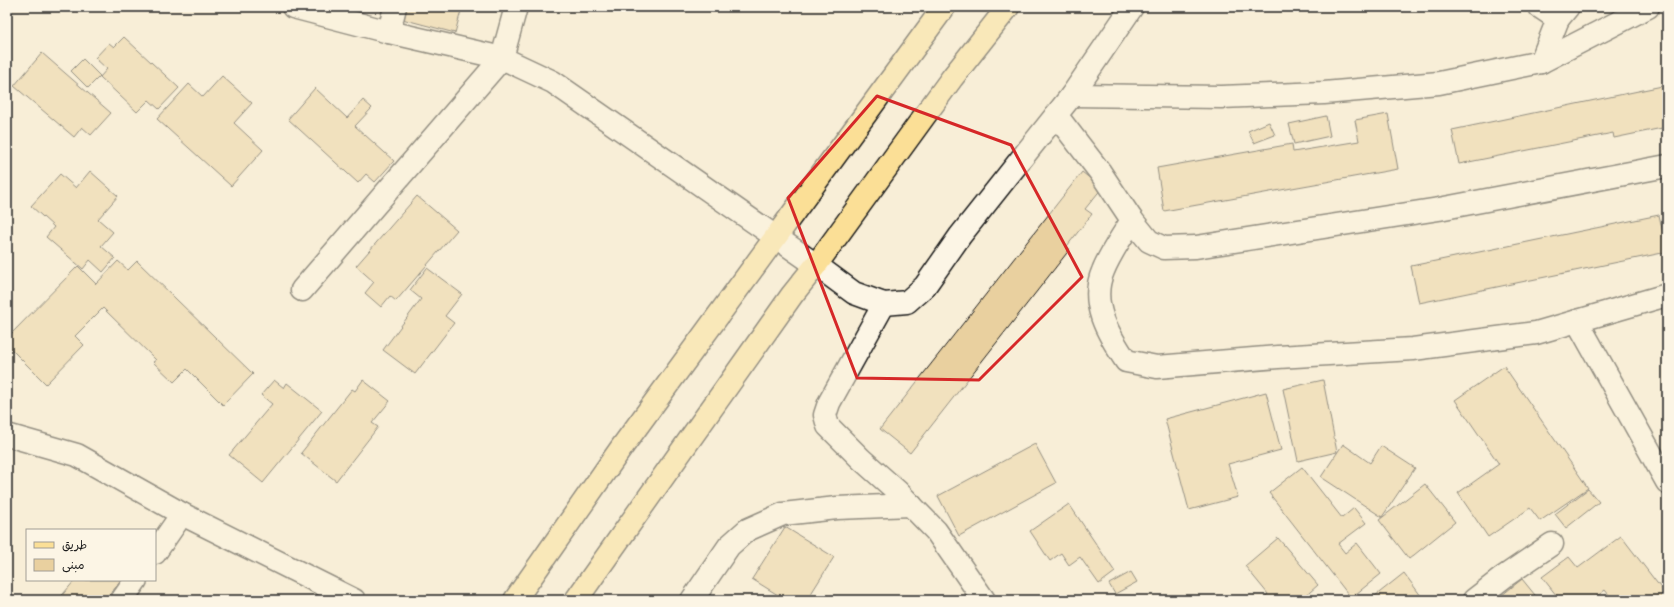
<svg xmlns="http://www.w3.org/2000/svg" width="1674" height="607" font-family="Caveat,'Playpen Sans Arabic',sans-serif">
	<rect width="100%" height="100%" fill="#f8eed7"/>
	<filter id="ink" filterUnits="userSpaceOnUse"><feTurbulence type="fractalNoise" baseFrequency=".025" numOctaves="2"/><feDisplacementMap in="SourceGraphic" scale="8" xChannelSelector="R" yChannelSelector="G"/><feConvolveMatrix kernelMatrix="1 2 1 2 8 2 1 2 1" color-interpolation-filters="sRGB"/></filter>
	<g filter="url(#ink)">
		<g fill="#e9d09f" stroke="#1c1c1c">
			<path d="M 389,7 L 462,7 L 455,33 L 387,15 Z"/>
			<path d="M 124,37 L 179,88 L 159,109 L 149,100 L 137,112 L 100,77 L 107,69 L 95,58 L 109,43 L 114,47 Z"/>
			<path d="M 42,53 L 111,113 L 91,135 L 82,127 L 74,137 L 14,86 Z"/>
			<path d="M 83,59 L 100,76 L 88,88 L 71,71 Z"/>
			<path d="M 222,76 L 252,103 L 234,123 L 263,150 L 231,186 L 157,119 L 189,84 L 203,97 Z"/>
			<path d="M 1667,85 L 1667,127 L 1614,138 L 1613,133 L 1459,164 L 1452,130 Z"/>
			<path d="M 315,88 L 347,118 L 363,100 L 372,108 L 355,126 L 394,161 L 375,182 L 366,174 L 358,183 L 288,119 Z"/>
			<path d="M 1388,114 L 1398,169 L 1164,211 L 1157,168 L 1292,144 L 1293,152 L 1359,141 L 1355,120 Z"/>
			<path d="M 1326,116 L 1330,136 L 1294,144 L 1289,124 Z"/>
			<path d="M 1269,122 L 1275,135 L 1254,143 L 1248,131 Z"/>
			<path d="M 90,171 L 118,196 L 98,219 L 113,232 L 101,246 L 115,258 L 103,272 L 90,260 L 83,269 L 46,237 L 54,227 L 31,206 L 60,174 L 76,188 Z"/>
			<path d="M 1082,172 L 1102,188 L 1085,209 L 1092,214 L 1067,246 L 1070,249 L 910,453 L 880,429 Z"/>
			<path d="M 417,196 L 457,230 L 396,301 L 390,296 L 381,307 L 365,293 L 374,282 L 356,266 Z"/>
			<path d="M 1659,215 L 1667,252 L 1419,303 L 1411,266 Z"/>
			<path d="M 118,261 L 128,270 L 137,261 L 253,374 L 223,405 L 187,369 L 174,382 L 153,362 L 156,360 L 103,308 L 75,336 L 84,345 L 46,384 L 7,345 L 7,338 L 78,266 L 96,284 Z"/>
			<path d="M 427,268 L 462,294 L 445,316 L 454,323 L 415,374 L 383,350 L 421,299 L 410,290 Z"/>
			<path d="M 1504,366 L 1588,488 L 1540,521 L 1530,508 L 1488,537 L 1458,493 L 1499,464 L 1455,400 Z"/>
			<path d="M 274,380 L 284,388 L 287,383 L 322,411 L 263,483 L 229,455 L 272,404 L 261,395 Z"/>
			<path d="M 363,380 L 390,401 L 372,423 L 378,427 L 336,481 L 301,453 L 352,389 L 355,391 Z"/>
			<path d="M 1323,380 L 1337,452 L 1298,461 L 1283,389 Z"/>
			<path d="M 1266,392 L 1281,450 L 1228,464 L 1238,497 L 1189,510 L 1165,419 Z"/>
			<path d="M 1035,444 L 1056,483 L 959,536 L 938,496 Z"/>
			<path d="M 1343,444 L 1370,463 L 1381,446 L 1415,468 L 1382,517 L 1321,477 Z"/>
			<path d="M 1302,467 L 1342,518 L 1354,508 L 1366,523 L 1338,544 L 1345,553 L 1357,543 L 1381,574 L 1351,598 L 1269,493 Z"/>
			<path d="M 1425,484 L 1455,522 L 1409,559 L 1379,520 Z"/>
			<path d="M 1588,489 L 1599,502 L 1566,528 L 1555,514 Z"/>
			<path d="M 1069,504 L 1115,572 L 1099,584 L 1080,557 L 1069,565 L 1061,553 L 1050,561 L 1030,531 Z"/>
			<path d="M 785,527 L 834,557 L 807,600 L 786,600 L 752,579 Z"/>
			<path d="M 1621,536 L 1667,596 L 1667,600 L 1613,600 L 1605,590 L 1592,600 L 1560,600 L 1542,577 L 1569,557 L 1578,568 Z"/>
			<path d="M 1278,538 L 1318,585 L 1301,600 L 1261,600 L 1268,594 L 1245,566 Z"/>
			<path d="M 1131,572 L 1137,582 L 1115,594 L 1109,584 Z"/>
			<path d="M 1404,573 L 1424,600 L 1370,600 Z"/>
			<path d="M 1522,579 L 1539,600 L 1496,600 Z"/>
			<path d="M 75,580 L 122,580 L 105,600 L 58,600 Z"/>
		</g>
		<g fill="none" stroke-linecap="round" stroke-linejoin="round">
			<defs>
				<g id="minor">
					<path d="M 293,7 L 389,32 L 502,58 L 553,82 L 816,265 L 854,293 L 884,304 L 907,302 L 925,286 L 960,236 L 1072,95 L 1132,7"/>
					<path d="M 1540,7 L 1558,19"/>
					<path d="M 389,32 L 395,7"/>
					<path d="M 1541,62 L 1558,19 L 1568,7"/>
					<path d="M 1072,95 L 1221,97 L 1324,93 L 1439,83 L 1541,62 L 1648,7"/>
					<path d="M 1056,115 L 1100,172 L 1132,220 L 1149,241 L 1164,248 L 1196,247 L 1439,209 L 1667,166"/>
					<path d="M 1132,220 C 1122,237 1110,253 1103,271 C 1089,303 1108,334 1126,361 L 1157,367 L 1278,357 L 1413,349 L 1536,333 L 1667,295"/>
					<path d="M 302,290 L 502,58 L 516,7"/>
					<path d="M 884,304 L 829,403 L 825,415 L 828,426 L 861,459 L 897,491 L 936,531 L 984,600"/>
					<path d="M 1577,321 L 1667,482"/>
					<path d="M 7,435 L 77,455 L 182,514 L 354,600"/>
					<path d="M 155,553 L 182,514"/>
					<path d="M 122,600 L 136,580"/>
					<path d="M 692,600 L 729,546 L 747,530 L 783,514 L 837,508 L 911,505"/>
					<path d="M 1474,600 L 1505,576 L 1552,544"/>
				</g>
				<g id="primary">
					<path d="M 515,600 L 622,447 L 944,7"/>
					<path d="M 576,600 L 792,295 L 816,265 L 952,78 L 1008,7"/>
				</g>
			</defs>
			<use href="#minor" stroke="#1c1c1c" stroke-width="25"/>
			<use href="#primary" stroke="#1c1c1c" stroke-width="25"/>
			<use href="#minor" stroke="#fcf5e5" stroke-width="22"/>
			<use href="#primary" stroke="#fbdf96" stroke-width="22"/>
		</g>
	</g>
	<path d="M0 0H1674V607H0ZM 877,96 L 1011,145 L 1082,277 L 979,380 L 857,378 L 788,198 Z" fill="#f8eed7" fill-opacity=".55" fill-rule="evenodd"/>
	<path fill="none" stroke="#d62828" stroke-width="3" stroke-linejoin="round" d="M 877,96 L 1011,145 L 1082,277 L 979,380 L 857,378 L 788,198 Z"/>
	<rect width="1674" height="607" fill="none" stroke="#fcf5e5" stroke-width="24"/>
	<rect x="12" y="12" width="1650" height="583" fill="none" stroke="#1c1c1c" stroke-width="1.5" filter="url(#ink)"/>
	<rect x="26" y="529" width="130" height="52" fill="#fcf5e5" stroke="#a29e95"/>
	<rect x="34" y="542" width="20" height="6" fill="#fbdf96" stroke="#a29e95"/>
	<text x="62" y="549" font-size="12" fill="#1c1c1c">طريق</text>
	<rect x="34" y="559" width="20" height="12" fill="#e9d09f" stroke="#a29e95"/>
	<text x="62" y="569" font-size="12" fill="#1c1c1c">مبنى</text>
</svg>
